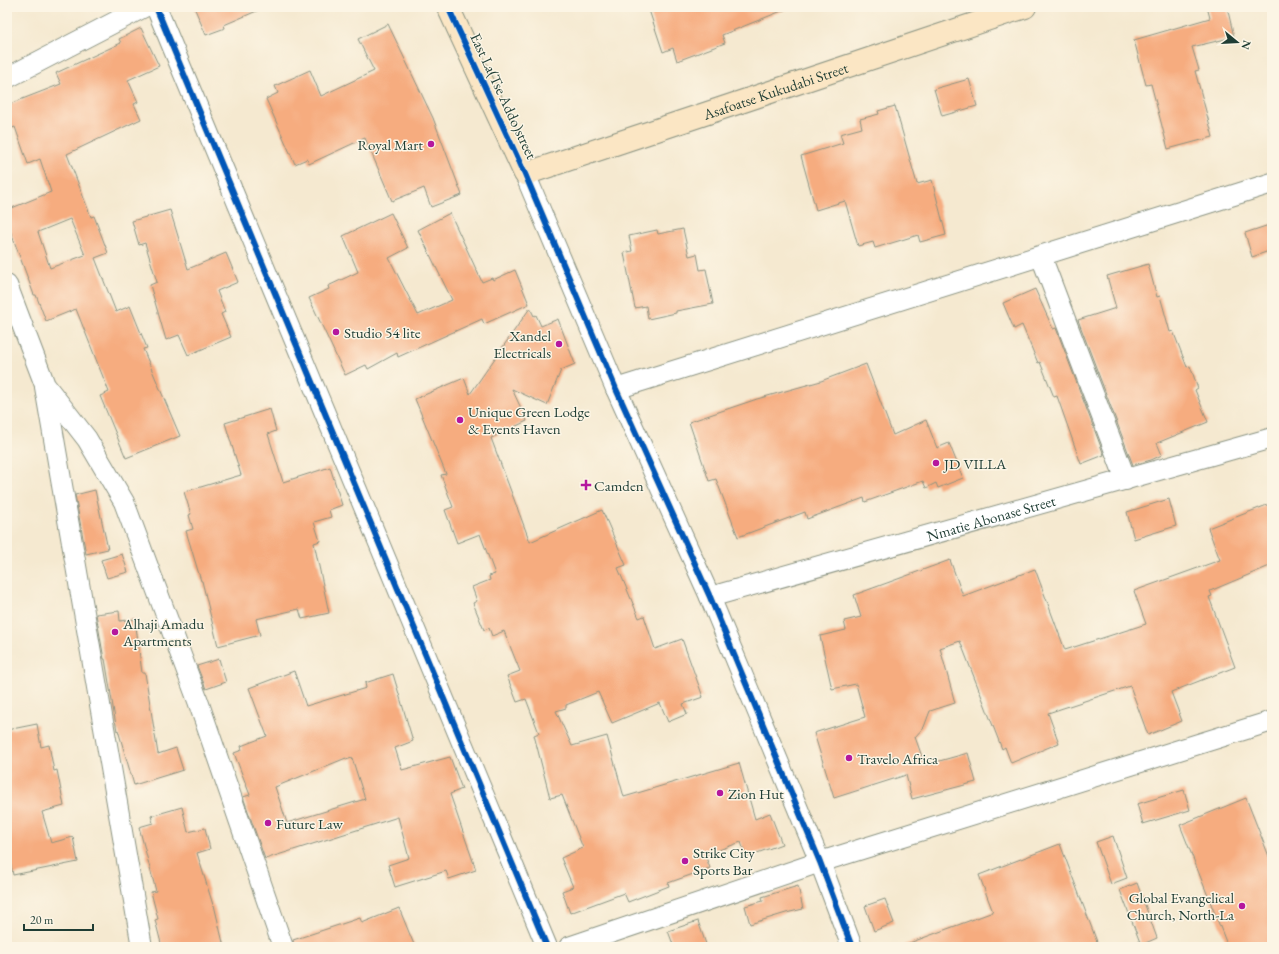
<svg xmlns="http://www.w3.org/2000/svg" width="1279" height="954" font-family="'EB Garamond',serif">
	<rect width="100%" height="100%" fill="#fcf5e5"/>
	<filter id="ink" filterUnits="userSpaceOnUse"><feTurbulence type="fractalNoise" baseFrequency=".025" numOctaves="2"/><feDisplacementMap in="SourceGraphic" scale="8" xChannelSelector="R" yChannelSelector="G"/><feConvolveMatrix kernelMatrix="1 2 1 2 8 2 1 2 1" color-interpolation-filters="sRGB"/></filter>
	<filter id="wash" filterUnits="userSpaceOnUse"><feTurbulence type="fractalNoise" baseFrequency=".012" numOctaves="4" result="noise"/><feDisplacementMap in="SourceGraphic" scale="16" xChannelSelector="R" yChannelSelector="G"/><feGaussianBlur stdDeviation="0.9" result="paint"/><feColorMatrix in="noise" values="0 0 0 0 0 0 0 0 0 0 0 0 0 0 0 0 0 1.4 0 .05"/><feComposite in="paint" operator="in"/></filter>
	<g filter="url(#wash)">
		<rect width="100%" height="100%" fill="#f5e9d0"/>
		<g id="blocks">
			<g fill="#f6ac7f" fill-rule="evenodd">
				<path d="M 194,7 L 266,7 L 224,25 L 225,28 L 206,35 Z"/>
				<path d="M 648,7 L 789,7 L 789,8 L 722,35 L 725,43 L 677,61 L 673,48 L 663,52 Z"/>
				<path d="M 1207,7 L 1227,7 L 1234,37 L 1192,47 L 1199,70 L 1195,71 L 1213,137 L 1168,149 L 1151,84 L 1146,85 L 1134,40 L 1210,18 Z"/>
				<path d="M 388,24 L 433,118 L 462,195 L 431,207 L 424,188 L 392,201 L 365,138 L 309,164 L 307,159 L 295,164 L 266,99 L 278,93 L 275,86 L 310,70 L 321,96 L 374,71 L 358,39 Z"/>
				<path d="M 141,28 L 159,66 L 128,80 L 138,102 L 134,104 L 141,119 L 67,154 L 91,217 L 94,216 L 108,253 L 95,258 L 116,312 L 130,306 L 147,348 L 143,349 L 180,436 L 126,458 L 100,396 L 109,392 L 76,309 L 46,321 L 36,295 L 34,295 L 7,222 L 7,210 L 51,192 L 40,159 L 28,164 L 15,127 L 7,130 L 7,105 L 61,84 L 56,73 L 121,43 L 119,39 ZM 70,219 L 85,255 L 50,268 L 38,232 Z"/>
				<path d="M 969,79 L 977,106 L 942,116 L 934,89 Z"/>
				<path d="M 895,106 L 917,184 L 932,180 L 946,235 L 920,242 L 918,235 L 875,248 L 873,242 L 858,246 L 845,201 L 816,210 L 801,156 L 843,143 L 840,134 L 862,128 L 860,119 L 879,114 L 878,111 Z"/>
				<path d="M 170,210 L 188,269 L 226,253 L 238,282 L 217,291 L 225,312 L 221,314 L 231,337 L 188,355 L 179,335 L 166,340 L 150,285 L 157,282 L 145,243 L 139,245 L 132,221 Z"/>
				<path d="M 391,213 L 408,248 L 389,258 L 418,315 L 452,300 L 418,230 L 450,213 L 482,282 L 492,278 L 493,280 L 515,270 L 529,304 L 484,324 L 482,319 L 398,357 L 397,353 L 368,369 L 366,365 L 345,375 L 309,298 L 329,289 L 328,286 L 358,272 L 343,236 Z"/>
				<path d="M 1272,224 L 1272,250 L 1252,257 L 1245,233 Z"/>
				<path d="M 683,229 L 689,256 L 697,254 L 700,270 L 706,269 L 713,304 L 676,311 L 676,313 L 648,319 L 646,306 L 635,308 L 624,253 L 632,251 L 629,236 L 657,230 L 658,234 Z"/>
				<path d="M 1148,264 L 1157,297 L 1160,296 L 1170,332 L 1173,331 L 1187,367 L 1190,366 L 1198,388 L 1195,390 L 1208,422 L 1157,443 L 1162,455 L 1151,460 L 1133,465 L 1078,320 L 1116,308 L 1107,276 Z"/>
				<path d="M 1035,289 L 1053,329 L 1056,328 L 1104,455 L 1081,464 L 1057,396 L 1054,397 L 1040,362 L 1038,363 L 1022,325 L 1014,329 L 1003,303 Z"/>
				<path d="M 530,308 L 534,316 L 536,315 L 541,326 L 558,319 L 575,364 L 561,370 L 547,405 L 512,389 L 527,421 L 491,438 L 530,542 L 602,510 L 626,565 L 618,568 L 639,618 L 644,616 L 655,649 L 682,639 L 703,697 L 683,704 L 687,714 L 668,722 L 660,703 L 612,723 L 598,692 L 566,705 L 566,708 L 556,711 L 572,746 L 607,736 L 624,797 L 739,763 L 755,819 L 770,813 L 782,844 L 746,857 L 741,842 L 705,855 L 710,868 L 668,883 L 669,886 L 628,902 L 624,893 L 570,913 L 562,891 L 573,887 L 561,858 L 583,848 L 562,795 L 550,798 L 534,735 L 539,733 L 526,699 L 517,702 L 507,676 L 520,671 L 504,631 L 492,636 L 489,628 L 484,630 L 473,603 L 477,601 L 472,587 L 490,580 L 489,576 L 495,574 L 480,534 L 457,543 L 445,510 L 453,507 L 441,475 L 446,474 L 415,399 L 464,378 L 470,394 Z"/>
				<path d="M 866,364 L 893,435 L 926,420 L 937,448 L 949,443 L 963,478 L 938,488 L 936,483 L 926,488 L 923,481 L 865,502 L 864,498 L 807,519 L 805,512 L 738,537 L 716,479 L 709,481 L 689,422 L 757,399 L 821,381 Z"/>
				<path d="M 270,409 L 276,431 L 268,434 L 283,482 L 330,467 L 342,505 L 329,510 L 331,517 L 314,522 L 320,541 L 314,543 L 329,613 L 302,619 L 299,609 L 256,619 L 260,635 L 218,646 L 202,581 L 201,581 L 186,531 L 193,529 L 189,515 L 191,514 L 184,492 L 241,475 L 225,423 Z"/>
				<path d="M 95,490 L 108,549 L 86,554 L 75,495 Z"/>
				<path d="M 1169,499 L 1176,526 L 1134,539 L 1127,512 Z"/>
				<path d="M 1272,503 L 1272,565 L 1210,591 L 1212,596 L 1209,597 L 1235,667 L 1171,692 L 1182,721 L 1148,735 L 1130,686 L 1048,713 L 1059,743 L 1011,763 L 1005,747 L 1002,749 L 960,641 L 940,648 L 955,703 L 930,711 L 924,727 L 915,737 L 925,765 L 968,753 L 976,782 L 912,799 L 906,775 L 834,798 L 814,733 L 865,717 L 856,684 L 832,689 L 820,636 L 846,630 L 844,621 L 861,617 L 854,595 L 950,560 L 963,596 L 1035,569 L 1065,650 L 1146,624 L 1134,591 L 1220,560 L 1208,528 Z"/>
				<path d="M 122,554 L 128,572 L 107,578 L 101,560 Z"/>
				<path d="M 119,611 L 120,621 L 135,619 L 142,673 L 145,673 L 158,754 L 176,748 L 183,770 L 134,785 L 118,730 L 117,731 L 105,659 L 104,659 L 96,614 Z"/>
				<path d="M 219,659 L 226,682 L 206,689 L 197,666 Z"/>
				<path d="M 294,671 L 306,706 L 366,688 L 365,683 L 393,674 L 413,741 L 395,748 L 402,770 L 450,757 L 462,789 L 450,794 L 476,870 L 449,879 L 446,871 L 395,887 L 388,865 L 409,858 L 398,817 L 265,859 L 243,797 L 250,795 L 234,753 L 242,750 L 241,746 L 267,736 L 249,688 ZM 346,758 L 346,760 L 352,758 L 365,799 L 287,823 L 275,787 Z"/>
				<path d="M 37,724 L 41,747 L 49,745 L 54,771 L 57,770 L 64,806 L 42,812 L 51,843 L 73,837 L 78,862 L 13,875 L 7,844 L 7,730 Z"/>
				<path d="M 1184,790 L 1190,810 L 1143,824 L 1137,804 Z"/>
				<path d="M 1246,798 L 1272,864 L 1272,947 L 1228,947 L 1180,825 Z"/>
				<path d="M 182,807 L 188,832 L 205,828 L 210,849 L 197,853 L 213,905 L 214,905 L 224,947 L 162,947 L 155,920 L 158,919 L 151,892 L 156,891 L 139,827 L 153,823 L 151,816 Z"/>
				<path d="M 1113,836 L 1127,878 L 1111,884 L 1096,842 Z"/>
				<path d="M 1060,844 L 1099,947 L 905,947 L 904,945 L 993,912 L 979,875 Z"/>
				<path d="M 1137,883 L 1157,938 L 1141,945 L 1120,890 Z"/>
				<path d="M 798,886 L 803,909 L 786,913 L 750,924 L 745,906 L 763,901 L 762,897 Z"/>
				<path d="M 885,899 L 894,923 L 874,931 L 865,906 Z"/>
				<path d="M 399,908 L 415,947 L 294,947 L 293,940 L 360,918 L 362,923 Z"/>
				<path d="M 698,921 L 707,947 L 674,947 L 668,931 Z"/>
			</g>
		</g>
	</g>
	<g filter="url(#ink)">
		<use href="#blocks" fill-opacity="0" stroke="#8a9382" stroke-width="1"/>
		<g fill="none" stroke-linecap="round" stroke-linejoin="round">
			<defs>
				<g id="street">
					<path d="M 156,7 L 547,947"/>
					<path d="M 7,78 L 144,7"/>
					<path d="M 525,174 L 616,389 L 710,597 L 820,862 L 852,947"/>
					<path d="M 1041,256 L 1126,480"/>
					<path d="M 7,285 L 45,385 L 87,439 L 124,502 L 198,701 L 283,947"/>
					<path d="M 45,387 L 142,947"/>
					<path d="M 616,389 L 1272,183"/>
					<path id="s1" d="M 710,597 L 1272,438"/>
					<path d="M 569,947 L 820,862 L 1272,721"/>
				</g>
				<g id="secondary">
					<path id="s2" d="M 448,7 L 525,174 L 1025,7"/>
				</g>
			</defs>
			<use href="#street" stroke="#8a9382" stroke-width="22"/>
			<use href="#secondary" stroke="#8a9382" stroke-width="24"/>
			<use href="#street" stroke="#fff" stroke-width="20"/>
			<use href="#secondary" stroke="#fbe6c4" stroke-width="22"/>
			<defs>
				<g id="cycleway">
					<path d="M 156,7 L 547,947"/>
					<path d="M 448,7 L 525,174 L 616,389 L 710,597 L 820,862 L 852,947"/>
				</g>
			</defs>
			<use href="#cycleway" stroke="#fcf5e5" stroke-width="8"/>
			<use href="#cycleway" stroke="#0057b8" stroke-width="6"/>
		</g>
	</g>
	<g fill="#b5179e" stroke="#fcf5e5" stroke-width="1.5">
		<circle cx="431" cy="144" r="4"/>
		<circle cx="336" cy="332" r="4"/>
		<circle cx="559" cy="344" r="4"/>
		<circle cx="460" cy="420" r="4"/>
		<circle cx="936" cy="463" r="4"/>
		<path d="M584 479h4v4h4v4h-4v4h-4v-4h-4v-4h4z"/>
		<circle cx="115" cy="632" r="4"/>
		<circle cx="849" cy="758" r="4"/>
		<circle cx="720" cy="793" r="4"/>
		<circle cx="268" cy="823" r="4"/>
		<circle cx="685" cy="861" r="4"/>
		<circle cx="1242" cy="906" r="4"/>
	</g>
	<g text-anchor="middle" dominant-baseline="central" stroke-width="3" stroke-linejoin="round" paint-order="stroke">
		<g font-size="15" fill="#1f3d34" stroke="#fcf5e5">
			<text stroke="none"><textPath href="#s2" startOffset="448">Asafoatse Kukudabi Street</textPath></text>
			<text transform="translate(504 96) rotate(65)">East La(Tse Addo)street</text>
			<text stroke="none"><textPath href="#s1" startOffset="292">Nmatie Abonase Street</textPath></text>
		</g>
		<g font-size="15" fill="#1f3d34" stroke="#fcf5e5" text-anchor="start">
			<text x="423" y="144" text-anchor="end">Royal Mart</text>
			<text x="344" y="332">Studio 54 lite</text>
			<text x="551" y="335" text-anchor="end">Xandel<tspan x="551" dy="17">Electricals</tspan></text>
			<text x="468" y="411">Unique Green Lodge<tspan x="468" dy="17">&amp; Events Haven</tspan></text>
			<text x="944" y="463">JD VILLA</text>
			<text x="594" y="485">Camden</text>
			<text x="123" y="623">Alhaji Amadu<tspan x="123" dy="17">Apartments</tspan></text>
			<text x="857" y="758">Travelo Africa</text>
			<text x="728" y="793">Zion Hut</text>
			<text x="276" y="823">Future Law</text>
			<text x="693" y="852">Strike City<tspan x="693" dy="17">Sports Bar</tspan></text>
			<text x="1234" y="897" text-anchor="end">Global Evangelical<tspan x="1234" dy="17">Church, North-La</tspan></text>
		</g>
	</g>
	<rect width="1279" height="954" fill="none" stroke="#fcf5e5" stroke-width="24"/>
	<g transform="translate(1237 42) rotate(108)" stroke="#fcf5e5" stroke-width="3" paint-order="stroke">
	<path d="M0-3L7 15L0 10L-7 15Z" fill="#1f3d34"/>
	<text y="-6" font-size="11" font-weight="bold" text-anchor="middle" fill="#1f3d34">N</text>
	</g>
	<path d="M24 924v6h69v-6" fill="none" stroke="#1f3d34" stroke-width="2"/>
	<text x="30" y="924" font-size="12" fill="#1f3d34" stroke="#fcf5e5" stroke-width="3" paint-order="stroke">20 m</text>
</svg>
